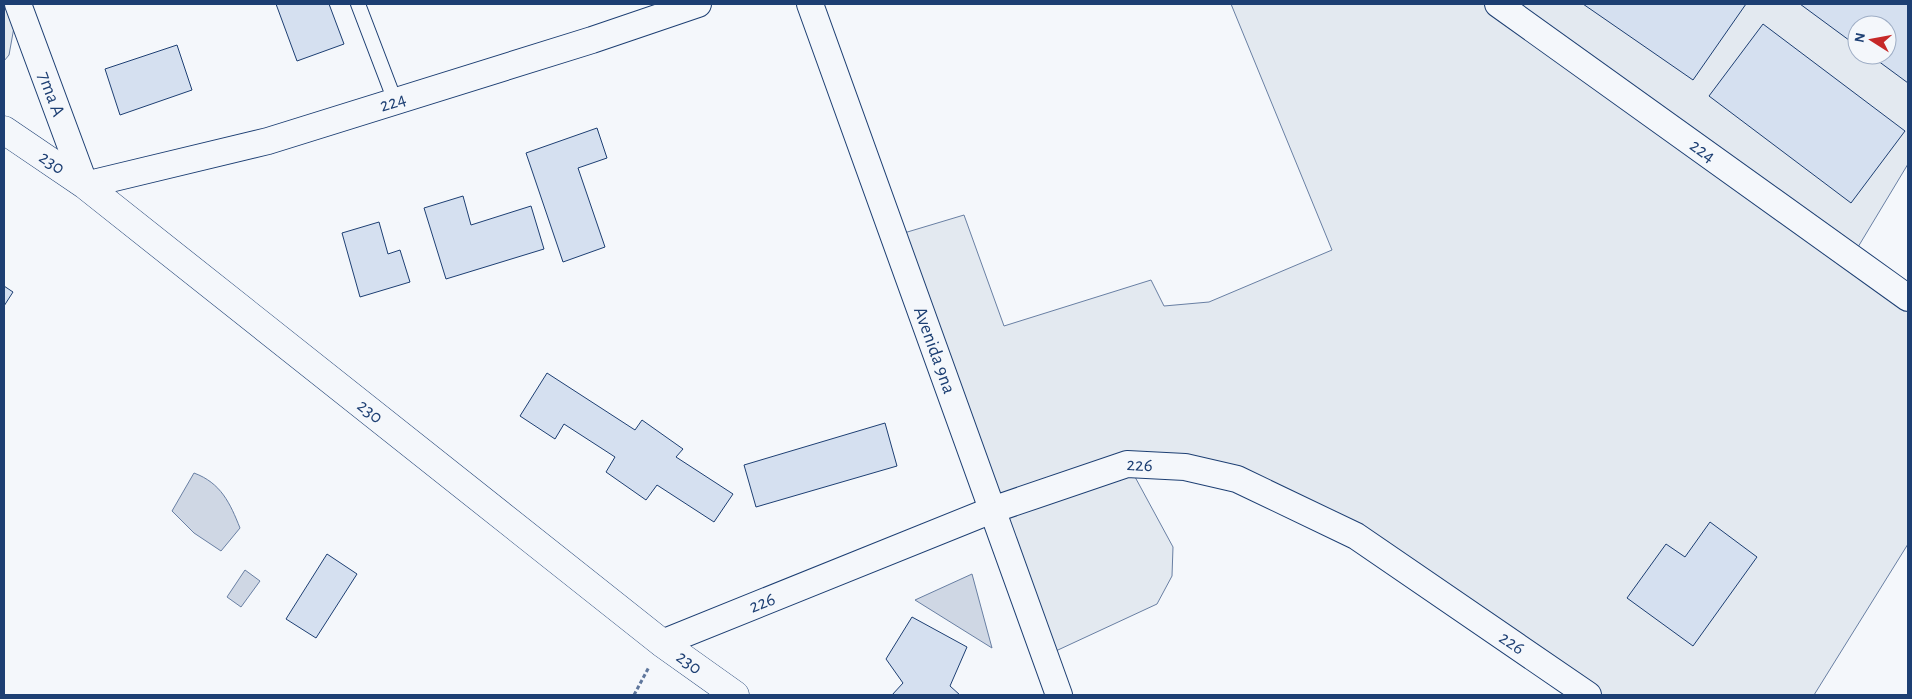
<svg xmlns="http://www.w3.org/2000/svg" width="1912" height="699" font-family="'Alegreya Sans',sans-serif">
	<rect width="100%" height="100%" fill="#f4f7fb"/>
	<g fill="#e3e9f0" stroke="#687fa3" fill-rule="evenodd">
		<path d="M 4,4 L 18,5 L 9,55 L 4,61 Z"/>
		<path d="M 1231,4 L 1908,4 L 1908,164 L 1852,257 L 1908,298 L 1908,544 L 1814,695 L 1588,695 L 1356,536 L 1237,479 L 1128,464 L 1173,547 L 1172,576 L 1157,604 L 1045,656 L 894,236 L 964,215 L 1004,326 L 1151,280 L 1164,306 L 1209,302 L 1332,250 ZM 1857,25 L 1887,25 L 1887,55 L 1857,55 Z"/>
	</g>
	<g fill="#cfd7e4" stroke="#687fa3">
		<path d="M 194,473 C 221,483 230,503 240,528 L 221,551 L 194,533 L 172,511 Z"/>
		<path d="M 245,570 L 260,581 L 241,607 L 227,597 Z"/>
		<path d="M 972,574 L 992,648 L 915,600 Z"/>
	</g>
	<g fill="#d5e0f0" stroke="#1d3f73">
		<path d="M 276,4 L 329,4 L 344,44 L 297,61 Z"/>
		<path d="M 1583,4 L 1746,4 L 1693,80 Z"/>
		<path d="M 1800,4 L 1908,4 L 1908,83 L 1870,55 L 1887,55 L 1887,25 L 1857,25 L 1857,46 Z"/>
		<path d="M 1763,24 L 1905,131 L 1851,203 L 1709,96 Z"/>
		<path d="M 177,45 L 192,90 L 120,115 L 105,69 Z"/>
		<path d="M 597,128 L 607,158 L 578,168 L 605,247 L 563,262 L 526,153 Z"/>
		<path d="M 463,196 L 471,225 L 531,206 L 544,249 L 446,279 L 424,208 Z"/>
		<path d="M 379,222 L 388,254 L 400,250 L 410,282 L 360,297 L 342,233 Z"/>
		<path d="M 4,286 L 13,292 L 4,306 Z"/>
		<path d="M 547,373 L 635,430 L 642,420 L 683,449 L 676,457 L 733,494 L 714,522 L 657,485 L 646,500 L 606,472 L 615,457 L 564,424 L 555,439 L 520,416 Z"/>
		<path d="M 885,423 L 897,466 L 756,507 L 744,465 Z"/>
		<path d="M 1710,522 L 1757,557 L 1693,646 L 1627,598 L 1666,544 L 1685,557 Z"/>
		<path d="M 327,554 L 357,574 L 316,638 L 286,619 Z"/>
		<path d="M 912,617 L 967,647 L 950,686 L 960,695 L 892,695 L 903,683 L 886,659 Z"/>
	</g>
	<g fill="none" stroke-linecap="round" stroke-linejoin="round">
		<defs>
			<path id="lane" d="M 358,4 L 395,101"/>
			<g id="street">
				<path id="s1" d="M 18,4 L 85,185 L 268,141 L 592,40 L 698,4"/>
				<path id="s2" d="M 810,4 L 1059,695"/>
				<path id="s3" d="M 1498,4 L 1908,298"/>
				<path id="s4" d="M 662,643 L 992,510 L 1127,464 L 1185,467 L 1237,479 L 1356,536 L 1588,695"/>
			</g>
			<g id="secondary">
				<path id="s5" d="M 4,130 L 85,185 L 662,643 L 735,695"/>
			</g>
		</defs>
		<use href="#lane" stroke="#1d3f73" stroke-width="16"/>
		<use href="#street" stroke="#1d3f73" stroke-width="28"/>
		<use href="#secondary" stroke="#1d3f73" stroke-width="29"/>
		<path stroke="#5e769c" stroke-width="3" stroke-dasharray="4 2.5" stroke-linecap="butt" d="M 634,695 L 649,667"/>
		<use href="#lane" stroke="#f4f7fb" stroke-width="14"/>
		<use href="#street" stroke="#f4f7fb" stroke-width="26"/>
		<use href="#secondary" stroke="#f4f7fb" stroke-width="28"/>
	</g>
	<g text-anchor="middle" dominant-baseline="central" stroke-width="4" stroke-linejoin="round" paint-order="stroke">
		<g font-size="19" fill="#1d3f73" stroke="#f4f7fb">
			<text stroke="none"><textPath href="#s1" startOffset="96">7ma A</textPath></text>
			<text stroke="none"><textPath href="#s1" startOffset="512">224</textPath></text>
			<text stroke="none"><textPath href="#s3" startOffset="252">224</textPath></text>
			<text stroke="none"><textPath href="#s5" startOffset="58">230</textPath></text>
			<text stroke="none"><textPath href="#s2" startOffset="368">Avenida 9na</textPath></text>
			<text stroke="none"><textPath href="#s5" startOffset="462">230</textPath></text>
			<text stroke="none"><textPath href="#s4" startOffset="511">226</textPath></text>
			<text stroke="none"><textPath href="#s4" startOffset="108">226</textPath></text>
			<text stroke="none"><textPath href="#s4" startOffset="931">226</textPath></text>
			<text stroke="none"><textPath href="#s5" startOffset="868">230</textPath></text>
		</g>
	</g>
	<rect width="1912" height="699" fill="none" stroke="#1d3f73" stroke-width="10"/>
	<g transform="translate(1872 40) rotate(281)"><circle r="24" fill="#f4f7fb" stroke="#9eadc5"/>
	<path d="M0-4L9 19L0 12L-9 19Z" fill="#c62828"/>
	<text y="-8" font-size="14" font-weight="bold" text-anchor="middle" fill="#1d3f73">N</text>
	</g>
</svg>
